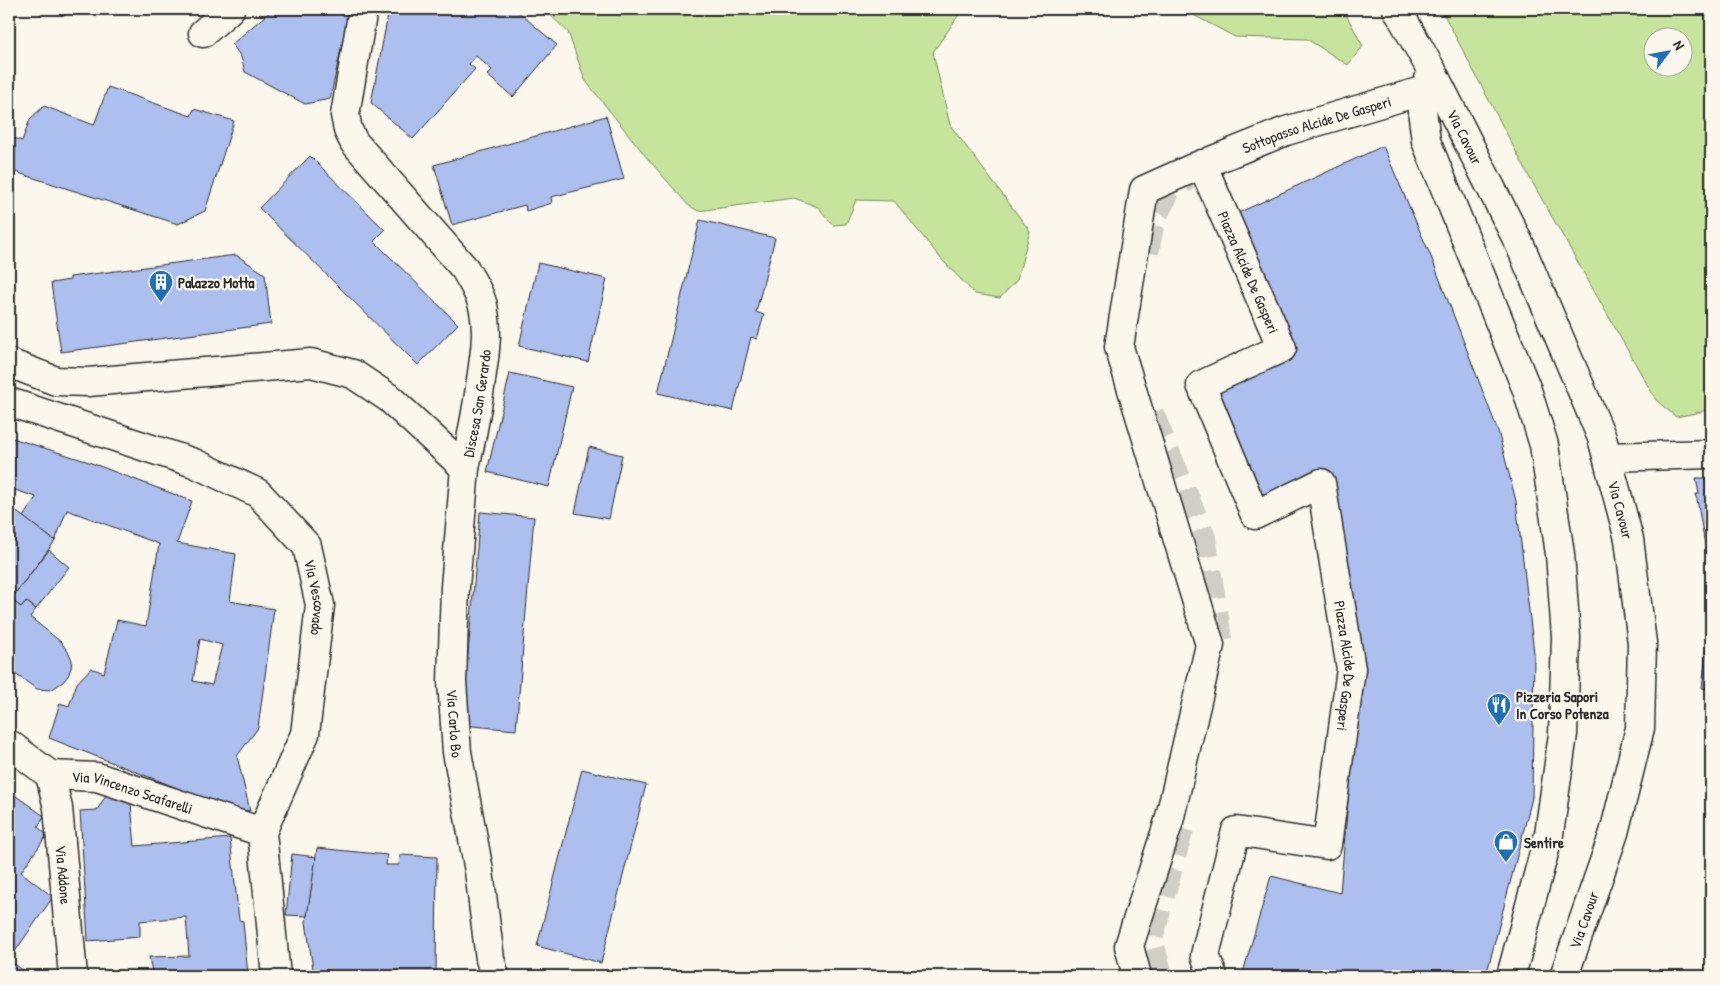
<svg xmlns="http://www.w3.org/2000/svg" width="1720" height="985" font-family="'Patrick Hand',sans-serif">
	<rect width="100%" height="100%" fill="#fbf7ec"/>
	<filter id="ink" filterUnits="userSpaceOnUse"><feTurbulence type="fractalNoise" baseFrequency=".02" numOctaves="2"/><feDisplacementMap in="SourceGraphic" scale="10" xChannelSelector="R" yChannelSelector="G"/><feConvolveMatrix kernelMatrix="1 2 1 2 8 2 1 2 1" color-interpolation-filters="sRGB"/></filter>
	<g filter="url(#ink)">
		<g fill="#c6e49c" stroke="#788864" fill-rule="evenodd">
			<path d="M 544,9 L 963,9 L 933,52 L 950,125 L 1030,231 L 1017,280 L 1000,298 L 975,294 L 942,260 L 894,201 L 856,200 L 846,224 L 833,225 L 818,207 L 794,198 L 698,211 L 688,205 L 648,159 L 585,80 L 568,32 Z"/>
			<path d="M 1182,9 L 1343,9 L 1363,46 L 1348,65 L 1307,39 L 1235,37 Z"/>
			<path d="M 1441,9 L 1711,9 L 1711,407 L 1701,412 L 1676,417 L 1656,400 L 1531,180 ZM 1652,38 L 1682,38 L 1682,68 L 1652,68 Z"/>
		</g>
		<g fill="#adbfee" stroke="#2b2b2b" fill-rule="evenodd">
			<path d="M 273,9 L 350,9 L 330,99 L 305,104 L 245,72 L 241,57 L 232,44 Z"/>
			<path d="M 394,9 L 515,9 L 557,45 L 513,97 L 487,75 L 492,70 L 476,56 L 469,64 L 475,69 L 413,139 L 371,103 L 388,15 Z"/>
			<path d="M 108,87 L 191,116 L 194,109 L 234,121 L 205,211 L 178,224 L 9,170 L 9,136 L 22,141 L 30,119 L 44,106 L 94,125 Z"/>
			<path d="M 606,116 L 624,179 L 551,197 L 552,203 L 526,211 L 525,205 L 452,225 L 434,165 Z"/>
			<path d="M 1383,146 L 1432,259 L 1498,431 L 1516,501 L 1534,653 L 1532,798 L 1486,976 L 1242,976 L 1271,876 L 1340,893 L 1360,661 L 1331,471 L 1258,503 L 1210,394 L 1294,355 L 1236,214 Z"/>
			<path d="M 310,156 L 385,230 L 374,241 L 458,324 L 418,365 L 259,208 Z"/>
			<path d="M 700,220 L 775,238 L 756,312 L 764,315 L 757,339 L 751,337 L 733,411 L 658,393 Z"/>
			<path d="M 236,255 L 265,274 L 271,324 L 61,352 L 51,283 L 70,280 L 70,277 Z"/>
			<path d="M 538,263 L 607,279 L 588,362 L 519,346 Z"/>
			<path d="M 510,373 L 572,387 L 549,487 L 487,472 Z"/>
			<path d="M 9,437 L 86,461 L 192,501 L 177,543 L 236,554 L 230,601 L 274,609 L 258,728 L 237,756 L 250,811 L 203,804 L 189,795 L 190,793 L 49,738 L 60,703 L 69,706 L 77,683 L 91,668 L 104,673 L 117,620 L 146,626 L 159,544 L 67,510 L 55,541 L 23,517 L 36,497 L 9,488 ZM 200,639 L 222,645 L 212,685 L 193,681 Z"/>
			<path d="M 589,447 L 622,455 L 609,519 L 575,513 Z"/>
			<path d="M 1696,478 L 1711,478 L 1711,578 L 1696,494 L 1699,494 Z"/>
			<path d="M 9,506 L 55,541 L 11,599 L 21,607 L 26,601 L 36,609 L 30,617 L 61,642 L 69,653 L 72,660 L 71,668 L 68,676 L 63,682 L 51,690 L 37,689 L 9,670 Z"/>
			<path d="M 480,512 L 534,517 L 516,730 L 462,725 Z"/>
			<path d="M 49,550 L 69,567 L 36,609 L 26,601 L 21,607 L 11,599 Z"/>
			<path d="M 1710,615 L 1711,616 L 1711,689 L 1702,688 Z"/>
			<path d="M 582,769 L 646,785 L 601,963 L 537,946 Z"/>
			<path d="M 9,791 L 44,816 L 38,827 L 47,835 L 21,872 L 53,897 L 9,960 L 31,976 L 9,976 Z"/>
			<path d="M 106,795 L 131,804 L 135,846 L 230,838 L 239,920 L 243,921 L 248,976 L 92,976 L 152,972 L 149,957 L 189,956 L 186,917 L 140,921 L 140,937 L 88,941 L 80,811 L 97,810 Z"/>
			<path d="M 317,848 L 387,855 L 386,865 L 399,865 L 400,855 L 437,857 L 436,976 L 314,976 L 306,922 Z"/>
			<path d="M 292,854 L 316,857 L 307,916 L 286,915 Z"/>
		</g>
		<g fill="none" stroke-linecap="round" stroke-linejoin="round">
			<g stroke="#d1cec5" stroke-width="28" stroke-dasharray="28 14" stroke-linecap="butt">
				<path d="M 1145,252 L 1151,220 L 1167,190 L 1193,173"/>
				<path d="M 1150,414 L 1202,538 L 1219,644"/>
				<path d="M 1159,976 L 1149,939 L 1180,828"/>
			</g>
			<defs>
				<g id="street">
					<path d="M 203,33 L 230,9"/>
					<path d="M 1432,71 L 1421,102 L 1426,141 L 1527,390 L 1544,445 L 1560,554 L 1566,637 L 1563,734 L 1549,834 L 1511,976"/>
					<path id="s1" d="M 1211,161 L 1286,131 L 1425,90"/>
					<path id="s2" d="M 9,363 L 56,381 L 88,382 L 311,363 L 353,374 L 389,398 L 465,468 C 472,436 478,405 482,373 C 485,353 488,331 484,311 C 482,296 472,282 465,269 L 354,142 L 348,130 L 345,115 L 363,9"/>
					<path id="s3" d="M 9,402 L 194,463 L 258,493 L 307,546 L 320,605 L 305,734 L 262,832 L 276,976"/>
					<path id="s4" d="M 465,468 L 455,587 L 452,682 L 457,752 L 479,871 L 490,959 L 495,976"/>
					<path id="s5" d="M 9,744 L 50,775 L 97,777 L 262,832"/>
					<path id="s6" d="M 50,775 L 58,808 L 73,976"/>
					<path id="s7" d="M 1137,976 L 1129,946 L 1169,821 L 1210,645 L 1119,347 L 1144,190 L 1202,164 L 1282,348 L 1201,385 L 1255,515 L 1321,483 L 1351,669 L 1327,845 L 1236,831 L 1205,955 L 1213,976"/>
				</g>
				<g id="secondary">
					<path id="s8" d="M 1397,9 L 1432,71 L 1520,245 L 1602,438 L 1629,539 L 1642,643 L 1640,728 L 1614,833 L 1564,976"/>
					<path d="M 1608,457 L 1711,454"/>
				</g>
			</defs>
			<use href="#street" stroke="#2b2b2b" stroke-width="31"/>
			<use href="#secondary" stroke="#2b2b2b" stroke-width="31"/>
			<use href="#street" stroke="#fbf7ec" stroke-width="28"/>
			<use href="#secondary" stroke="#fbf7ec" stroke-width="28"/>
		</g>
	</g>
	<defs>
		<symbol id="building-pin" viewBox="-11 -11 22 30"><path d="M0 17L-7.5 6A9.5 9.5 0 1 1 7.5 6Z" fill="#1f6fb2" stroke="#fbf7ec"/><path d="M-4-6H4V6H1V3H-1V6H-4ZM-2.5-4.3h1.7v1.8h-1.7ZM.8-4.3h1.7v1.8H.8ZM-2.5-1h1.7V.8h-1.7ZM.8-1h1.7V.8H.8Z" fill="#fff"/></symbol>
		<symbol id="restaurant-pin" viewBox="-11 -11 22 30"><path d="M0 17L-7.5 6A9.5 9.5 0 1 1 7.5 6Z" fill="#1f6fb2" stroke="#fbf7ec"/><path d="M-5-6h1v4h1v-4h1v4h1v-4h1v5L-1.5 .5V6h-2V.5L-5-1ZM5-6V6H3V1.5H1.5Q1.5-4 5-6Z" fill="#fff"/></symbol>
		<symbol id="shop-pin" viewBox="-11 -11 22 30"><path d="M0 17L-7.5 6A9.5 9.5 0 1 1 7.5 6Z" fill="#1f6fb2" stroke="#fbf7ec"/><path d="M-5-2.5h2.3a2.7 3.5 0 0 1 5.4 0H5L5.5 6h-11ZM-1.5-2.5h3a1.5 2.3 0 0 0-3 0Z" fill="#fff"/></symbol>
	</defs>
	<g fill-rule="evenodd">
		<use href="#building-pin" x="147" y="268" width="28" height="38"/>
		<use href="#restaurant-pin" x="1485" y="691" width="28" height="38"/>
		<use href="#shop-pin" x="1492" y="828" width="28" height="38"/>
	</g>
	<g text-anchor="middle" dominant-baseline="central" stroke-width="4.5" stroke-linejoin="round" paint-order="stroke">
		<g font-size="15" fill="#2b2b2b" stroke="#fbf7ec">
			<text stroke="none"><textPath href="#s1" startOffset="112">Sottopasso Alcide De Gasperi</textPath></text>
			<text stroke="none"><textPath href="#s8" startOffset="145">Via Cavour</textPath></text>
			<text stroke="none"><textPath href="#s7" startOffset="995">Piazza Alcide De Gasperi</textPath></text>
			<text stroke="none"><textPath href="#s2" startOffset="562">Discesa San Gerardo</textPath></text>
			<text stroke="none"><textPath href="#s8" startOffset="550">Via Cavour</textPath></text>
			<text stroke="none"><textPath href="#s3" startOffset="390">Via Vescovado</textPath></text>
			<text stroke="none"><textPath href="#s7" startOffset="1566">Piazza Alcide De Gasperi</textPath></text>
			<text stroke="none"><textPath href="#s4" startOffset="256">Via Carlo Bo</textPath></text>
			<text stroke="none"><textPath href="#s5" startOffset="136">Via Vincenzo Scafarelli</textPath></text>
			<text stroke="none"><textPath href="#s6" startOffset="101">Via Addone</textPath></text>
			<text transform="translate(1584 920) rotate(-71)">Via Cavour</text>
		</g>
		<g font-size="15" font-weight="bold" fill="#2b2b2b" stroke="#fbf7ec" text-anchor="start">
			<text x="178" y="282">Palazzo Motta</text>
			<text x="1516" y="696">Pizzeria Sapori<tspan x="1516" dy="17">In Corso Potenza</tspan></text>
			<text x="1524" y="842">Sentire</text>
		</g>
	</g>
	<rect width="1720" height="985" fill="none" stroke="#fbf7ec" stroke-width="30"/>
	<rect x="15" y="15" width="1690" height="955" fill="none" stroke="#2b2b2b" stroke-width="2" filter="url(#ink)"/>
	<g transform="translate(1668 52) rotate(58)"><circle r="24" fill="#fbf7ec" stroke="#a8a59f"/>
	<path d="M0-4L9 19L0 12L-9 19Z" fill="#1f6fb2"/>
	<text y="-8" font-size="14" font-weight="bold" text-anchor="middle" fill="#2b2b2b">N</text>
	</g>
</svg>
